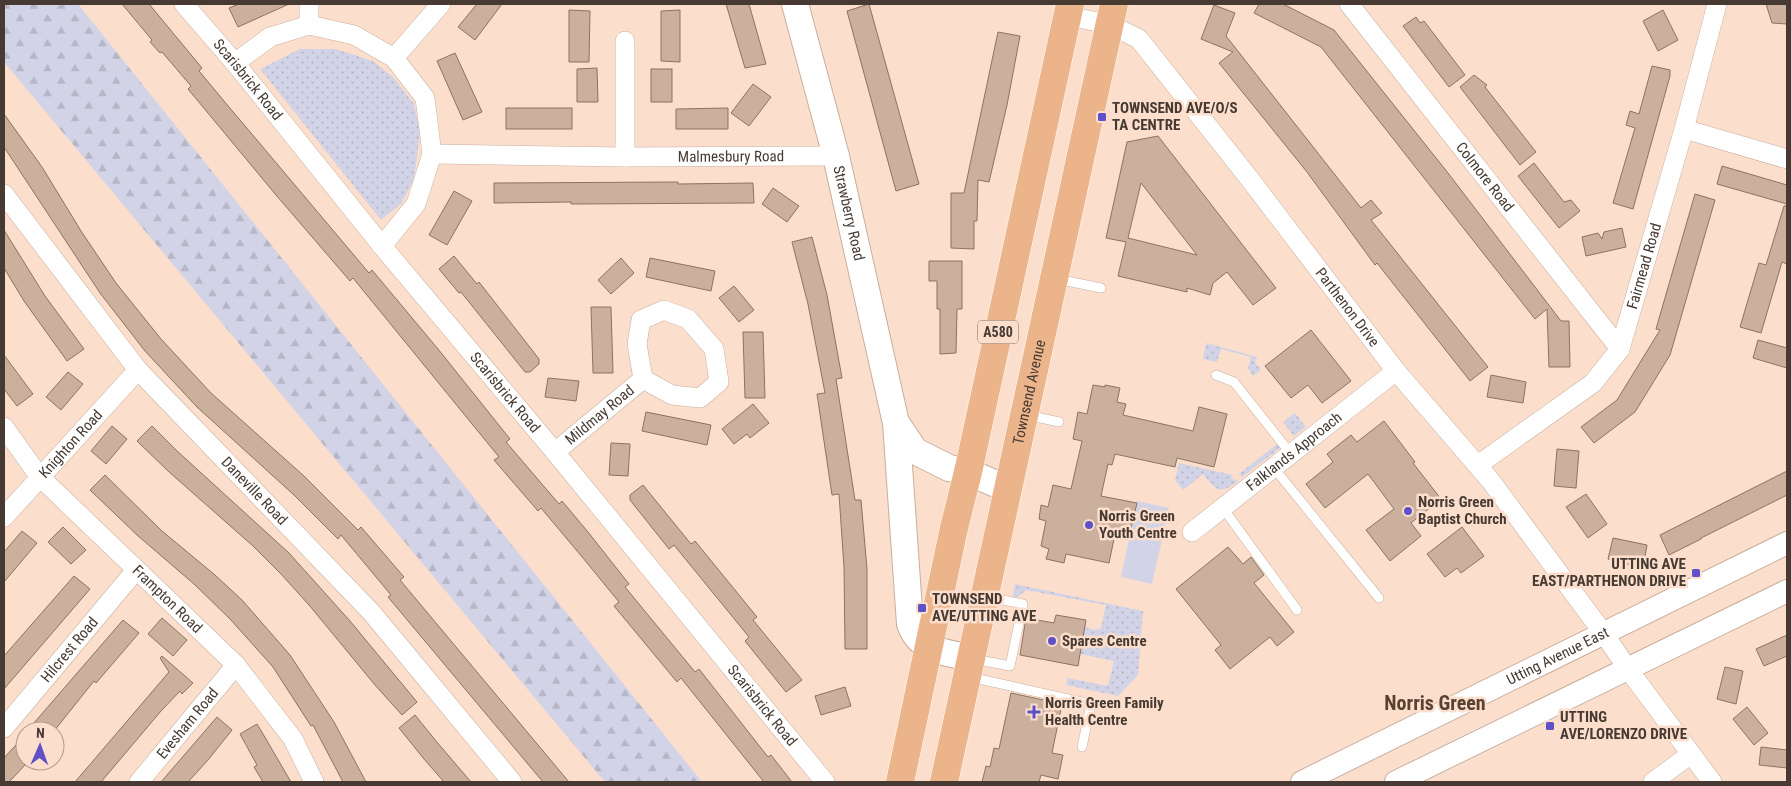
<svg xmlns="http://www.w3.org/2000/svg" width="1791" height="786" font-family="'Roboto Condensed',sans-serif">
	<defs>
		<pattern id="grass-dots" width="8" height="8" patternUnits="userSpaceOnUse" patternTransform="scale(1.25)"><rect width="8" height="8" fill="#d2d3e7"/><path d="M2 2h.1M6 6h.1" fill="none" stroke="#b6b6c7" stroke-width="1.8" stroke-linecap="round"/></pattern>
		<pattern id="forest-firs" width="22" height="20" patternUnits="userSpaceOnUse" patternTransform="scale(1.25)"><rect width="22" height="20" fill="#d2d3e7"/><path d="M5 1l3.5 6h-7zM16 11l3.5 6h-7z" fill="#b6b6c7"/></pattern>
	</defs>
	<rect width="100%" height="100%" fill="#fcdecc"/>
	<g fill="url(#grass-dots)">
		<path d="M 300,49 L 336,49 L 373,61 L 393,77 L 414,104 L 420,132 L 414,179 L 401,204 L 381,220 L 260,69 Z"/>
		<path d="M 1206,343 L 1257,357 L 1255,362 L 1261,370 L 1253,376 L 1248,368 L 1251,357 L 1221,349 L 1217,362 L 1203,359 Z"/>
		<path d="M 1295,413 L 1306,427 L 1294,436 L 1283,422 Z"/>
		<path d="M 1277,444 L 1280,448 L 1242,477 L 1239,474 Z"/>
		<path d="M 1179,463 L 1233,475 L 1231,478 L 1234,480 L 1236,479 L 1238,481 C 1218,496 1217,490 1203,474 L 1183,490 L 1175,480 Z"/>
		<path d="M 1015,584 L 1143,611 L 1138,675 L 1118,696 L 1066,685 L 1068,678 L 1108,686 L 1114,661 L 1080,654 L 1085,627 L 1094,630 L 1101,628 L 1106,605 L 1026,590 L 1018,597 L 1013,597 Z"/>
	</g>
	<path fill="url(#forest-firs)" d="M 4,4 L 78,4 L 702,782 L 605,782 L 4,62 Z"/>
	<path fill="#d2d3e7" d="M 1137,501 L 1169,508 L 1152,584 L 1121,577 Z"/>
	<g fill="#ccb09e" stroke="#8c7362" fill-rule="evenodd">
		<path d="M 122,4 L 149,4 L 202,68 L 199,71 L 224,101 L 369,273 L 372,270 L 438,349 L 510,439 L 506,442 L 559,504 L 562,501 L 588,532 L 629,584 L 625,587 L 695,672 L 699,669 L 768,757 L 771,755 L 792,782 L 764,782 L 681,678 L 677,682 L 614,606 L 619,602 L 583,558 L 541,508 L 538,511 L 494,460 L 499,457 L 459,408 L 353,278 L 350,281 L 276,195 L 188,89 L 191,86 L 162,52 L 160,53 L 150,42 L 152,40 Z"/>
		<path d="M 239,4 L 289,4 L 238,27 L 229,8 Z"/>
		<path d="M 477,4 L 502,4 L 475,40 L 458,27 Z"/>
		<path d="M 726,4 L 749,4 L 766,64 L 745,68 Z"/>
		<path d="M 869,4 L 919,184 L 896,191 L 847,11 Z"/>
		<path d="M 1259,4 L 1283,4 L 1334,30 L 1448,173 L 1561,321 L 1569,321 L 1570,367 L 1549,367 L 1547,309 L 1535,319 L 1321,47 L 1254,13 Z"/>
		<path d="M 1766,4 L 1787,4 L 1787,24 L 1772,23 Z"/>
		<path d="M 1214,5 L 1235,13 L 1226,36 L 1361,208 L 1371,200 L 1382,213 L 1371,220 L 1488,367 L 1470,381 L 1377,263 L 1375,265 L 1307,172 L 1219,63 L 1233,52 L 1201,39 Z"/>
		<path d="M 569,10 L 590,11 L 589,62 L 569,62 Z"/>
		<path d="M 680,10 L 680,62 L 661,61 L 661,11 Z"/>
		<path d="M 1663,10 L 1678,40 L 1658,51 L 1643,21 Z"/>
		<path d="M 1416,17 L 1420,23 L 1424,21 L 1465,75 L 1449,87 L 1403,26 Z"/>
		<path d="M 998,32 L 1020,36 L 1007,105 L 989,182 L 978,180 L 977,221 L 974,221 L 974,249 L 951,248 L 951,193 L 964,193 Z"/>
		<path d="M 455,53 L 482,112 L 463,120 L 437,61 Z"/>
		<path d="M 1652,66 L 1670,70 L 1670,76 L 1633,209 L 1613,203 L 1635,128 L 1626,125 L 1630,111 L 1639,114 Z"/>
		<path d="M 597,68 L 598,102 L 577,102 L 577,69 Z"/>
		<rect x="651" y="69" width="21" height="33"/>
		<path d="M 1474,75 L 1487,85 L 1485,87 L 1536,152 L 1520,165 L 1460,87 Z"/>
		<path d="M 753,84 L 771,97 L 749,126 L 731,113 Z"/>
		<rect x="506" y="108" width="66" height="21"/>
		<path d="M 728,108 L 728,129 L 676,129 L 676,109 Z"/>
		<path d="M 4,114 L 42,167 L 81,231 L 116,283 L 161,339 L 211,393 L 304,476 L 358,530 L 361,527 L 404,577 L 400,580 L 569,782 L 543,782 L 388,597 L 391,595 L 341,535 L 338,539 L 294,495 L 197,407 L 145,351 L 100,293 L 4,147 Z"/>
		<path d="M 1158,136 L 1276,288 L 1253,305 L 1227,272 L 1213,283 L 1210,295 L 1187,288 L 1187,292 L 1118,276 L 1126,242 L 1106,238 L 1127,142 ZM 1141,183 L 1197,255 L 1128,238 Z"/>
		<path d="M 1534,163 L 1564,202 L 1571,200 L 1580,211 L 1559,228 L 1518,176 Z"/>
		<path d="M 1722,166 L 1787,185 L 1787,204 L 1717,184 Z"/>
		<path d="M 678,182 L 678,184 L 753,183 L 754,203 L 571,204 L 571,202 L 494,203 L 494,183 Z"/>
		<path d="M 773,188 L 799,206 L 787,222 L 762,204 Z"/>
		<path d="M 454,191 L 472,201 L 447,245 L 429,235 Z"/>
		<path d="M 1695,194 L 1715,200 L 1670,355 L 1635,412 L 1594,443 L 1581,427 L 1617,400 L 1660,330 L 1656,329 Z"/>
		<path d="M 1784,206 L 1787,206 L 1787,264 L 1782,262 L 1761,333 L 1740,327 L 1759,263 L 1766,265 Z"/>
		<path d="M 1622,228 L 1626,247 L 1586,256 L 1582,237 L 1598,233 L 1602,239 L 1604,232 Z"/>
		<path d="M 4,230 L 45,296 L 84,349 L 67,361 L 24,301 L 4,268 Z"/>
		<path d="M 812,237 L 827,295 L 842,378 L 836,379 L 855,500 L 861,500 L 867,569 L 867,649 L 845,649 L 844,567 L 839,494 L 832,495 L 817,394 L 825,393 L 808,304 L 792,242 Z"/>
		<path d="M 454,256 L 477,284 L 479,282 L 539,359 L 539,364 L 530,372 L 525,372 L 461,292 L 459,293 L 439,269 Z"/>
		<path d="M 621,258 L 634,273 L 611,294 L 598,280 Z"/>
		<path d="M 650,258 L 715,271 L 711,291 L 646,277 Z"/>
		<path d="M 929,261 L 962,261 L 962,309 L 957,309 L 956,353 L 940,354 L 940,309 L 937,309 L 937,281 L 929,281 Z"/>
		<path d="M 734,286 L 754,310 L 739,322 L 719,298 Z"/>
		<path d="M 591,307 L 611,307 L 613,373 L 593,373 Z"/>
		<path d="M 1311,330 L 1351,381 L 1322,403 L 1308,385 L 1291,398 L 1265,366 Z"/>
		<path d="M 743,332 L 763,332 L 765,398 L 745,398 Z"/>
		<path d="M 1758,340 L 1787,348 L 1787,368 L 1753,358 Z"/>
		<path d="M 4,355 L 33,394 L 17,406 L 4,389 Z"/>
		<path d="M 68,372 L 83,384 L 61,410 L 46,397 Z"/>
		<path d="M 1491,375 L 1526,382 L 1523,403 L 1487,397 Z"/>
		<path d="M 548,378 L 579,381 L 576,401 L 545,397 Z"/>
		<path d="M 1093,385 L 1105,387 L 1105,385 L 1120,388 L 1117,402 L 1126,404 L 1123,415 L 1193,431 L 1199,407 L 1227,414 L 1214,467 L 1177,458 L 1175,467 L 1115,454 L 1112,465 L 1108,464 L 1101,496 L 1137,503 L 1130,532 L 1116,529 L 1109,563 L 1066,554 L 1064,563 L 1046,559 L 1049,549 L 1041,546 L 1046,521 L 1039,519 L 1041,505 L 1048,507 L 1053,485 L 1071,489 L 1082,441 L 1073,439 L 1078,412 L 1087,414 Z"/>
		<path d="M 753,404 L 769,423 L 750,438 L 747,434 L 734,444 L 722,429 Z"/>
		<path d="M 646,412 L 711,425 L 707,445 L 642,431 Z"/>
		<path d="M 1384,421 L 1415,462 L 1413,463 L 1441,499 L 1411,523 L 1421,536 L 1390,561 L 1366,530 L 1394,509 L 1368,474 L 1325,508 L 1306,484 L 1333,462 L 1327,454 L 1351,435 L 1357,442 Z"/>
		<path d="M 112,426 L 127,439 L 106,464 L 91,451 Z"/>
		<path d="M 152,426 L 176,450 L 289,553 L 350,621 L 417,702 L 402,715 L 375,685 L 309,605 L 281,574 L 253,546 L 168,471 L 137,441 Z"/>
		<path d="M 611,443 L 630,444 L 628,476 L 609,475 Z"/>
		<path d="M 1557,449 L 1579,451 L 1576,488 L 1554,486 Z"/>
		<path d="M 1787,471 L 1787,495 L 1701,538 L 1701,539 L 1669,555 L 1660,535 Z"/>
		<path d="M 105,475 L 162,531 L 215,575 L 242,600 L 290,655 L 334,722 L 366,782 L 343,782 L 313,725 L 311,726 L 273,667 L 230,619 L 194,584 L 137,535 L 90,490 Z"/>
		<path d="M 643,485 L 691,544 L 695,541 L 757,617 L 753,620 L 802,680 L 786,692 L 745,641 L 749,637 L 674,545 L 669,549 L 630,500 L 630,495 Z"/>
		<path d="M 1586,494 L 1607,524 L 1588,538 L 1566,507 Z"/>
		<path d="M 63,527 L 86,550 L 71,564 L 48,542 Z"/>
		<path d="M 1462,527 L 1484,556 L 1461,573 L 1457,568 L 1445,577 L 1427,554 Z"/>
		<path d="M 22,531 L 37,543 L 4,582 L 4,552 Z"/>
		<path d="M 1613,538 L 1647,545 L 1643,569 L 1608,559 Z"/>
		<path d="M 1228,547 L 1243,564 L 1251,557 L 1264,575 L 1254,583 L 1294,632 L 1277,646 L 1270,637 L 1230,669 L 1215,650 L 1221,645 L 1176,589 Z"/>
		<path d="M 74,576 L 90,589 L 4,689 L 4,656 Z"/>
		<path d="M 1056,615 L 1086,620 L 1078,666 L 1020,655 L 1026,618 L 1054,623 Z"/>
		<path d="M 162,618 L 187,640 L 173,656 L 148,634 Z"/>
		<path d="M 123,620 L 139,633 L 96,683 L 94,681 L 54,731 L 27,731 Z"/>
		<path d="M 1787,635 L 1787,656 L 1764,666 L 1756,649 Z"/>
		<path d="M 162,656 L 193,683 L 182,694 L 180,691 L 161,711 L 101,782 L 75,782 L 169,672 L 160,658 Z"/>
		<path d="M 1725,667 L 1743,671 L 1736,704 L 1717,699 Z"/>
		<path d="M 845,687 L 851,706 L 821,715 L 815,696 Z"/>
		<path d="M 1011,693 L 1062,704 L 1052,753 L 1063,755 L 1058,779 L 1041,775 L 1039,782 L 982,782 L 986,766 L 990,767 L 994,748 L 999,749 Z"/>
		<path d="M 1747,707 L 1768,733 L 1754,745 L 1733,719 Z"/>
		<path d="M 415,715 L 436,741 L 471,782 L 444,782 L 424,759 L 399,728 Z"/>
		<path d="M 217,717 L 232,730 L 208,760 L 188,782 L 161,782 Z"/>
		<path d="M 257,724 L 266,739 L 291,782 L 263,782 L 254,767 L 257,765 L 240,734 Z"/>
		<path d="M 25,735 L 25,765 L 9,782 L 4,782 L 4,758 Z"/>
		<path d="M 1761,747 L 1787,750 L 1787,768 L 1759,765 Z"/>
	</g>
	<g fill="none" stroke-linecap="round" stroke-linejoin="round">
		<defs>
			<g id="service">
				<path d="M 1057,279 L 1101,288"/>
				<path d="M 1216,375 L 1234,382 L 1291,454"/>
				<path d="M 1027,415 L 1059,422"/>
				<path d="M 1274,468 L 1379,598"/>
				<path d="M 1223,508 L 1297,610"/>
				<path d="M 974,659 L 1010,666 L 1023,604 L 987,597"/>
				<path d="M 970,677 L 1091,704 L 1082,747"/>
			</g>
			<g id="minor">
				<path id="s1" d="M 184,4 L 235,63 L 382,246 L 555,452 L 825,782"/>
				<path id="s2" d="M 1349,4 L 1620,349"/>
				<path id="s3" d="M 1067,16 L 1109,24 L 1139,39 L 1252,182 L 1396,371 L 1490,480 L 1604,634 L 1628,669 L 1712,782"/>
				<path d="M 309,25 L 309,4"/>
				<path d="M 625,41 L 625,157"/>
				<path d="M 394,58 L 441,4"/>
				<path d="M 235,63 L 270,37 L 309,25 L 354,35 L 394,58 L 425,98 L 432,154 L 416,204 L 382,246"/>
				<path d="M 1684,129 L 1787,159"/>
				<path id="s4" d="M 432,154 L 625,157 L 836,156"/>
				<path id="s5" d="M 4,194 L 138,370 L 372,613 L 512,782"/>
				<path id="s6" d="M 4,427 L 39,476 L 236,665 L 293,739 L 314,782"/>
				<path id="s7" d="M 555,452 L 643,379 L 637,344 L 641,320 L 664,310 L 688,319 L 714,349 L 719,382 L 700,398 L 672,395 L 643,379"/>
				<path id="s8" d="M 1478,465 L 1593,383 L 1620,349 L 1684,129 L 1717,4"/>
				<path id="s9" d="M 4,517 L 138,370"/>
				<path id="s10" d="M 1192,532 L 1396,371"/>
				<path id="s11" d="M 4,728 L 136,570"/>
				<path id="s12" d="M 139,782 L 236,665"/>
				<path d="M 1653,782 L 1691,754"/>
			</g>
			<g id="tertiary">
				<path id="s13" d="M 1302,782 L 1787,543"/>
				<path d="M 1396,782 L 1787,591"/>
			</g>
			<g id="secondary">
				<path id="s14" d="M 795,4 L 836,156 L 896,423 L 910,624 C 920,652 945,652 971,658"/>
				<path d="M 897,424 L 915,451 L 949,468 L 968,472 L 1008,489"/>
			</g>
			<g id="primary">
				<path d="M 900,782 L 954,528 L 968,472 L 1070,4"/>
				<path id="s15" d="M 944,782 L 1114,4"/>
			</g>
		</defs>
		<use href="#service" stroke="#caae9d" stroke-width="10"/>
		<use href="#minor" stroke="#caae9d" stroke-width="20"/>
		<use href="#tertiary" stroke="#caae9d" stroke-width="24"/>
		<use href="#secondary" stroke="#caae9d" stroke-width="28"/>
		<use href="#primary" stroke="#fff" stroke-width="29"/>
		<use href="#service" stroke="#fff" stroke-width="9"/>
		<use href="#minor" stroke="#fff" stroke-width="19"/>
		<use href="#tertiary" stroke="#fff" stroke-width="22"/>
		<use href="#secondary" stroke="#fff" stroke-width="26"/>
		<use href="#primary" stroke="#ecb48a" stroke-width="28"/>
	</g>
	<g fill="#5f50c8" stroke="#fcdecc" stroke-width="2">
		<rect x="1097" y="112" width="10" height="10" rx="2.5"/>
		<circle cx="1408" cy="511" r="5"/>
		<circle cx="1089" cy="525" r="5"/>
		<rect x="1691" y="568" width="10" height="10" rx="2.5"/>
		<rect x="917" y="603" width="10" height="10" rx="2.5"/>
		<circle cx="1052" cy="641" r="5"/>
		<path d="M1031.5 704.5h5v5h5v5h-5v5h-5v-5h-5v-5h5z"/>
		<rect x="1545" y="721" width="10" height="10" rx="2.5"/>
	</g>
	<g text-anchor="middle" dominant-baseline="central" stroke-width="5" stroke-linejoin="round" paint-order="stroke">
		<rect fill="#fcdecc" stroke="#7d6b61" stroke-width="1" x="978" y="320.5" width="40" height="23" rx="4"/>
		<g font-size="14" font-weight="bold" fill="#463a33">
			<text x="998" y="332">A580</text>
		</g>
		<g font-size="15" fill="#463a33" stroke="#fcdecc">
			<text stroke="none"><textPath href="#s1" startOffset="99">Scarisbrick Road</textPath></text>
			<text stroke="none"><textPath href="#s4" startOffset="299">Malmesbury Road</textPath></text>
			<text stroke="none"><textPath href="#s2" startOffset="220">Colmore Road</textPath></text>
			<text stroke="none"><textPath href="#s14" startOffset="216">Strawberry Road</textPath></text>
			<text stroke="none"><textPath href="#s8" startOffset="271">Fairmead Road</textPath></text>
			<text stroke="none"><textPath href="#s3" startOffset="416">Parthenon Drive</textPath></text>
			<text stroke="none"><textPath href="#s1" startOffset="504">Scarisbrick Road</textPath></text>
			<text stroke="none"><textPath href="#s15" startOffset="399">Townsend Avenue</textPath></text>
			<text stroke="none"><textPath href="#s7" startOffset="58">Mildmay Road</textPath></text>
			<text stroke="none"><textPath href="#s9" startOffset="99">Knighton Road</textPath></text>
			<text stroke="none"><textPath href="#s10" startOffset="130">Falklands Approach</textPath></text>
			<text stroke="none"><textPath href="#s5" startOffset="389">Daneville Road</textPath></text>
			<text stroke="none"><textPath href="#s6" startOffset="238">Frampton Road</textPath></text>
			<text stroke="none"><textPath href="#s11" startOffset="102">Hilcrest Road</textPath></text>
			<text stroke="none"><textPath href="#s13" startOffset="285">Utting Avenue East</textPath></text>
			<text stroke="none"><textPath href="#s1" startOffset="909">Scarisbrick Road</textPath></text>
			<text stroke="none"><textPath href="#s12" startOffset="76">Evesham Road</textPath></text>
		</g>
		<g font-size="15" font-weight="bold" fill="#463a33" stroke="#fcdecc" text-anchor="start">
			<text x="1112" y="108">TOWNSEND AVE/O/S<tspan x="1112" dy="17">TA CENTRE</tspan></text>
			<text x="1418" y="502">Norris Green<tspan x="1418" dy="17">Baptist Church</tspan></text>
			<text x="1099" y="516">Norris Green<tspan x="1099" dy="17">Youth Centre</tspan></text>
			<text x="1686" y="564" text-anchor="end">UTTING AVE<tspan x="1686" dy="17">EAST/PARTHENON DRIVE</tspan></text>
			<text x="932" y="599">TOWNSEND<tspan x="932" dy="17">AVE/UTTING AVE</tspan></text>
			<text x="1062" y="641">Spares Centre</text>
			<text x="1045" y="703">Norris Green Family<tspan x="1045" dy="17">Health Centre</tspan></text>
			<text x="1560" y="717">UTTING<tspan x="1560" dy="17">AVE/LORENZO DRIVE</tspan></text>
		</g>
		<g font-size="20" font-weight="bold" fill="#5a4233" stroke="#fcdecc">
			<text x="1435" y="703">Norris Green</text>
		</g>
	</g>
	<rect width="1791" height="786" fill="none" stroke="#463a33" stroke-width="10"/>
	<g transform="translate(40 746) rotate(2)"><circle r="24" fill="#fcdecc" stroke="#b39c8f"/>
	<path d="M0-4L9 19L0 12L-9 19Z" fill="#5f50c8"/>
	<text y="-8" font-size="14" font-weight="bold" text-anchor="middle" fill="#463a33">N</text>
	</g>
</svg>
